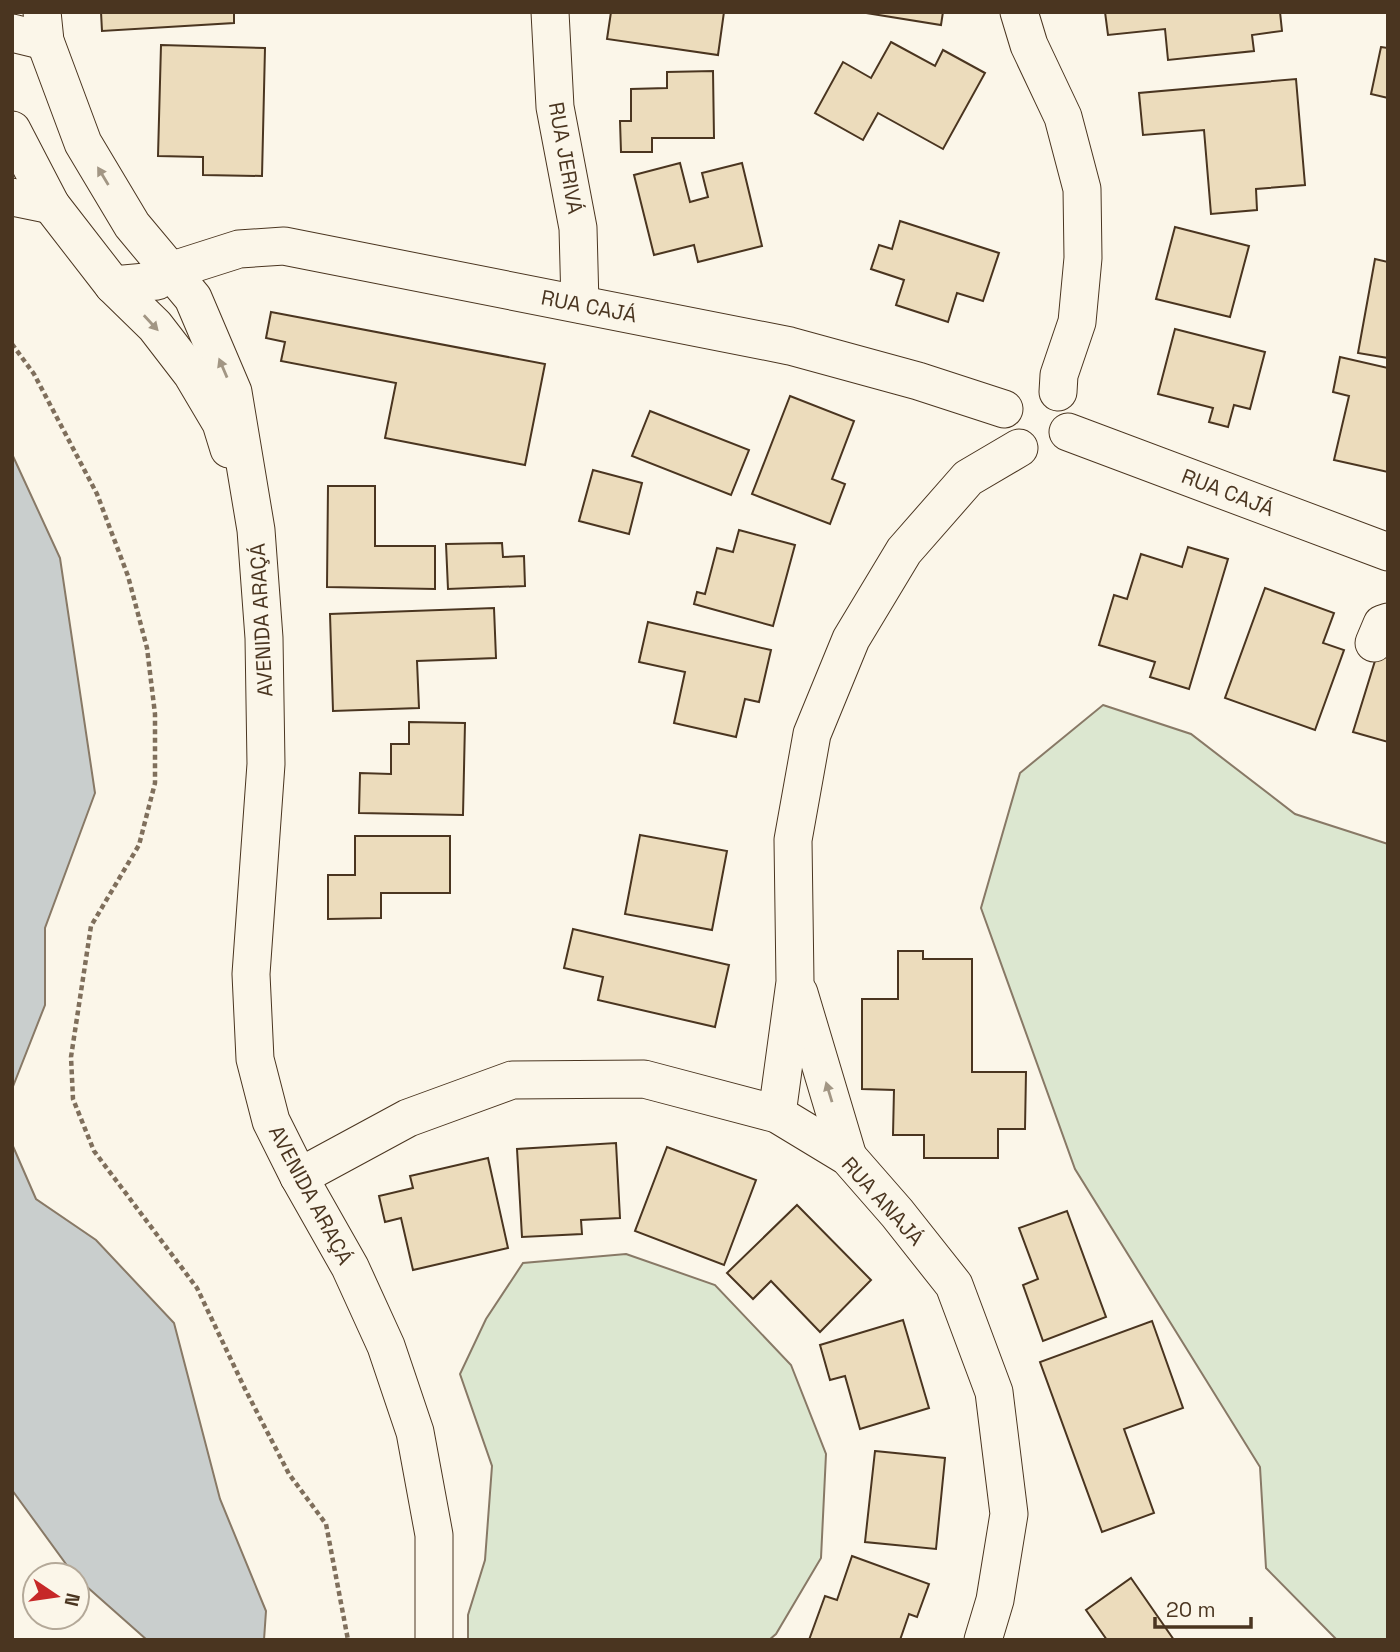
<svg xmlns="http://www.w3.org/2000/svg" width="1400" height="1652" font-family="'Space Grotesk',sans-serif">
	<rect width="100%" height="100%" fill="#fbf6e9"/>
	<g fill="#dce7d0" stroke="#887966" stroke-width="2">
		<path d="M 1103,705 L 1191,734 L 1295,814 L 1388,844 L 1388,1640 L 1337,1640 L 1266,1568 L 1260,1467 L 1075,1169 L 981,908 L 1020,773 Z"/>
		<path d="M 626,1254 L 715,1285 L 791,1365 L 826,1454 L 821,1558 L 776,1634 L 769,1640 L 468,1640 L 468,1615 L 485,1560 L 492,1466 L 460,1374 L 486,1319 L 523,1263 Z"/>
	</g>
	<g fill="#c9cecd" stroke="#887966" stroke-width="2">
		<path d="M 12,454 L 60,558 L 95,793 L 45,928 L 45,1005 L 12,1089 Z"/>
		<path d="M 12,1144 L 36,1199 L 96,1240 L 174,1323 L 220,1499 L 266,1611 L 264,1640 L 147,1640 L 77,1578 L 77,1575 L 74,1575 L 12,1490 Z"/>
	</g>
	<g fill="#ecdcbc" stroke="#4a3520" stroke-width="2">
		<path d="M 101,12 L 234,12 L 234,23 L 102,31 Z"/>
		<path d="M 611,12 L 724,12 L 718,55 L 607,39 Z"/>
		<path d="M 860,12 L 943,12 L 941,25 Z"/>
		<path d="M 1105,12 L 1280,12 L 1282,31 L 1252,35 L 1254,51 L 1168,60 L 1165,29 L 1108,35 Z"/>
		<path d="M 891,42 L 935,66 L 943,50 L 985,73 L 943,149 L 878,113 L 863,140 L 815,113 L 843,62 L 871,78 Z"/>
		<path d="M 161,45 L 265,48 L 262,176 L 203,175 L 203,157 L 158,156 Z"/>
		<path d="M 1381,47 L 1388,48 L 1388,98 L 1371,94 Z"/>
		<path d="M 713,71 L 714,138 L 652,138 L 652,152 L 621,152 L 620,121 L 631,121 L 631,89 L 667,88 L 667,72 Z"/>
		<path d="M 1296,79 L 1305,185 L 1256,189 L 1257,210 L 1211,214 L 1204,130 L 1143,135 L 1139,93 Z"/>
		<path d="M 680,163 L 690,202 L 708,197 L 702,173 L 742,163 L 762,246 L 698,262 L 694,245 L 654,255 L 634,175 Z"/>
		<path d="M 900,221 L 999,253 L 983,301 L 957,293 L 948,322 L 896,305 L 904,280 L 871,269 L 879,245 L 892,249 Z"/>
		<path d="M 1175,227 L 1249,246 L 1230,317 L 1156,299 Z"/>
		<path d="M 1375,259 L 1388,262 L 1388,358 L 1358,353 Z"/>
		<path d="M 271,312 L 545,364 L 525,465 L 385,438 L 396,383 L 281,361 L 285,342 L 266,338 Z"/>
		<path d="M 1175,329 L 1265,352 L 1250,409 L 1234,405 L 1228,427 L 1209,422 L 1213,408 L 1158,394 Z"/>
		<path d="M 1340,357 L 1388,368 L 1388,472 L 1334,460 L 1349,396 L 1333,392 Z"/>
		<path d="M 790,396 L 854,421 L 832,479 L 845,484 L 830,524 L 752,494 Z"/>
		<path d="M 650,411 L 749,450 L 731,495 L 632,456 Z"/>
		<path d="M 593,470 L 642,483 L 629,534 L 579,521 Z"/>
		<path d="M 328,486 L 375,486 L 375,546 L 435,546 L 435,589 L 327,587 Z"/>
		<path d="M 739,530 L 795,545 L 773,626 L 694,604 L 697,592 L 705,594 L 717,548 L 733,552 Z"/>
		<path d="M 502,543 L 503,557 L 524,556 L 525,586 L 448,589 L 446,544 Z"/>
		<path d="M 1188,547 L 1228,559 L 1189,689 L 1150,677 L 1155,662 L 1099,645 L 1114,595 L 1127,599 L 1141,554 L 1182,567 Z"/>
		<path d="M 1265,588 L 1334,613 L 1323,643 L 1344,650 L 1315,730 L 1225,698 Z"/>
		<path d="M 494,608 L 496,658 L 417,661 L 419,708 L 333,711 L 330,614 Z"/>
		<path d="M 648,622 L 771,650 L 759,702 L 745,699 L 736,737 L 674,723 L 685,672 L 639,662 Z"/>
		<path d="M 1383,635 L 1388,636 L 1388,742 L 1353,732 Z"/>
		<path d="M 409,722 L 465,723 L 463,815 L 359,813 L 360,773 L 391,774 L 391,744 L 409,744 Z"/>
		<path d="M 640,835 L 727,851 L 712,930 L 625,914 Z"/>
		<path d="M 355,836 L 450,836 L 450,893 L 381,893 L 381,918 L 328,919 L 328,875 L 355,875 Z"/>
		<path d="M 573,929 L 729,965 L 715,1027 L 598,1000 L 603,977 L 564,968 Z"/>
		<path d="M 898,951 L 923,951 L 923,959 L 972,959 L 972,1072 L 1026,1072 L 1025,1129 L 998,1129 L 998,1158 L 924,1158 L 924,1135 L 893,1135 L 894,1090 L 862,1089 L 862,999 L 898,999 Z"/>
		<path d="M 616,1143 L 620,1218 L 581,1220 L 582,1234 L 522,1237 L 517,1149 Z"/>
		<path d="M 667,1147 L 756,1180 L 724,1265 L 635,1231 Z"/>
		<path d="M 488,1158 L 508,1248 L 413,1270 L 401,1218 L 385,1222 L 379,1196 L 413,1188 L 410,1176 Z"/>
		<path d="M 797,1205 L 871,1280 L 820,1332 L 771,1281 L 753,1299 L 727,1273 Z"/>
		<path d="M 1067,1211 L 1106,1317 L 1043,1341 L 1023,1285 L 1038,1279 L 1019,1228 Z"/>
		<path d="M 903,1320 L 929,1408 L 860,1429 L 845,1376 L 830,1380 L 820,1345 Z"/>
		<path d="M 1152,1321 L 1183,1408 L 1124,1429 L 1154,1513 L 1102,1532 L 1040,1362 Z"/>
		<path d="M 875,1451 L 945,1458 L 936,1549 L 865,1542 Z"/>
		<path d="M 852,1556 L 929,1584 L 917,1617 L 909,1614 L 900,1640 L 809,1640 L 825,1596 L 837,1600 Z"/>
		<path d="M 1131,1578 L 1174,1640 L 1107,1640 L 1086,1610 Z"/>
	</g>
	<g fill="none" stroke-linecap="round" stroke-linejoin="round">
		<defs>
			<g id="minor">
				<path d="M 42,12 L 45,41 L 83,143 L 132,225 L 193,298 L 233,392 L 256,530 L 264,638 L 266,764 L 251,974 L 255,1059 L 271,1121 L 299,1177 L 350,1267 L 386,1346 L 415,1432 L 434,1535 L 434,1640"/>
				<path d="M 550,12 L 555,107 L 578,228 L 580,304"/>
				<path d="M 1019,12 L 1029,45 L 1063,117 L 1082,189 L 1083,258 L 1077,322 L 1059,375 L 1058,392"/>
				<path d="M 12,33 L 45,41"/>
				<path d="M 12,130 L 51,205 L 113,285 L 155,326 L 192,374 L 221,423 L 229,449"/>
				<path d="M 12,197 L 51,205"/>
				<path d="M 113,285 L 157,281 L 170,271 L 239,249 L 284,246 L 790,346 L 918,381 L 1004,409"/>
				<path d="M 1068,432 L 1388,552"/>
				<path d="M 1374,643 L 1382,624 L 1388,622"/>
				<path d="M 799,993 L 848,1157"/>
				<path d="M 777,1114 L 795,982 L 793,840 L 812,734 L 851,639 L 904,551 L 968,478 L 1019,448"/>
				<path d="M 299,1177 L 408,1118 L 512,1080 L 644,1079 L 777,1114 L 848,1157 L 897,1213 L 954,1285 L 994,1392 L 1009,1514 L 995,1600 L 983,1640"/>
			</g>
		</defs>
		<use href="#minor" stroke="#4a3520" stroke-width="39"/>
		<path stroke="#7f6f5c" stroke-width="4.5" stroke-dasharray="5 3.5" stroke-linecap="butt" d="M 12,344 L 34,374 L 97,494 L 128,576 L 147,648 L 155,714 L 155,783 L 139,845 L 91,926 L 71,1057 L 73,1099 L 94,1151 L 197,1288 L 245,1389 L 289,1474 L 326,1524 L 348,1640"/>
		<use href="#minor" stroke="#fbf6e9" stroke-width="37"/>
	</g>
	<defs><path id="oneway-solid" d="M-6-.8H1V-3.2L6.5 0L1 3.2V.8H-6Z" transform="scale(1.75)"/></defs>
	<g fill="#a29684">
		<use href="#oneway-solid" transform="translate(103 176) rotate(-121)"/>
		<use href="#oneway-solid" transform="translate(151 323) rotate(47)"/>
		<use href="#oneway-solid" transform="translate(223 368) rotate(-113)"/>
		<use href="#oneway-solid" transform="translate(829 1092) rotate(-107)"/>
	</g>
	<g text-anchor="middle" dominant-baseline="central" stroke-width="5" stroke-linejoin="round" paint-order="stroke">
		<g font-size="21" fill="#4a3520" stroke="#fbf6e9">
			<text transform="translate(566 158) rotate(80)">RUA JERIVÁ</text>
			<text transform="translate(589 306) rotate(11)">RUA CAJÁ</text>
			<text transform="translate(1228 492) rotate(21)">RUA CAJÁ</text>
			<text transform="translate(261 620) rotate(-93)">AVENIDA ARAÇÁ</text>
			<text transform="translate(311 1195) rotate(62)">AVENIDA ARAÇÁ</text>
			<text transform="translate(883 1201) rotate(48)">RUA ANAJÁ</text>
		</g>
	</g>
	<rect width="1400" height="1652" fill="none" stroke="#4a3520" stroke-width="28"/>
	<g transform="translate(56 1596) rotate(103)"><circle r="33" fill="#fbf6e9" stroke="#b4a999" stroke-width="2"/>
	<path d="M0-5L12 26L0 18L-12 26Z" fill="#c62828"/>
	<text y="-10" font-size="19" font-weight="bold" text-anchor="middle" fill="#4a3520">N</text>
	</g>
	<path d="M1155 1617v10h96v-10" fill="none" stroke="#4a3520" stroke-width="3.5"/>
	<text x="1166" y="1617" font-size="21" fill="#4a3520" stroke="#fbf6e9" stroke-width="5" paint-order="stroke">20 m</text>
</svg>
